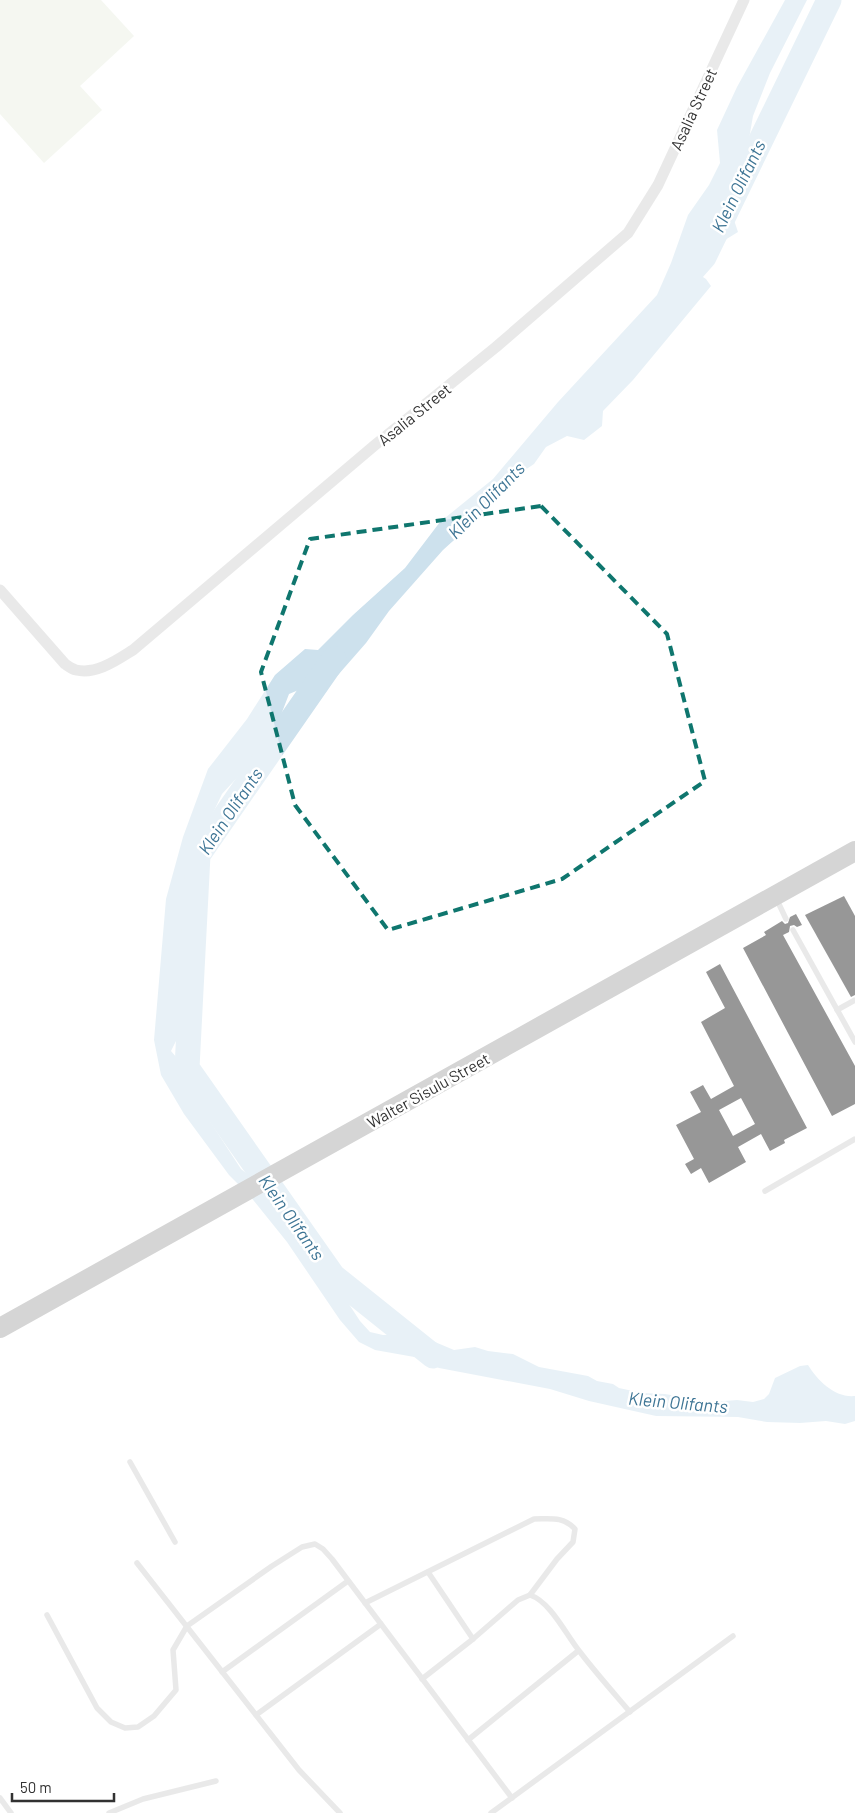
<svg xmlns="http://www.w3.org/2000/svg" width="855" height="1813" font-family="Barlow,sans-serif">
	<rect width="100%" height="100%" fill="#fff"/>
	<path fill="#e8eee0" d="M 0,0 L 101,0 L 134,36 L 80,86 L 102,110 L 44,163 L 0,114 Z"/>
	<path fill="#cde1ed" d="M 785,0 L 807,0 L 770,73 L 753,116 L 744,168 L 746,183 L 731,211 L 738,232 L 725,240 L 707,236 L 700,243 L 692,260 L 697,273 L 706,279 L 711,286 L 633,380 L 603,411 L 602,426 L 584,440 L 567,436 L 546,447 L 534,464 L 516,476 L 463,532 L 443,550 L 389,611 L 366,643 L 338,675 L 328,684 L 306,687 L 289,694 L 271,741 L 222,794 L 212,815 L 210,849 L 203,869 L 188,893 L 179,1006 L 178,1037 L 171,1051 L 177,1058 L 202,1109 L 241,1169 L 265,1188 L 316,1262 L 323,1274 L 343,1295 L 360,1321 L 370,1332 L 383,1335 L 416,1334 L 454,1350 L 475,1347 L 488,1351 L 513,1354 L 539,1367 L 588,1376 L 597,1381 L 613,1384 L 619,1388 L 642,1393 L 665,1394 L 712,1402 L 737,1400 L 753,1402 L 764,1399 L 769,1394 L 775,1378 L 800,1366 L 808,1365 C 818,1381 835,1398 855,1396 L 855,1421 L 845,1424 L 826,1421 L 800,1423 L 767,1422 L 738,1417 L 656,1416 L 589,1401 L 550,1389 L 439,1368 L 420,1358 L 375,1350 L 359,1342 L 340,1320 L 287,1242 L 250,1196 L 229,1175 L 184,1114 L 161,1075 L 154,1040 L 166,899 L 183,837 L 208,769 L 247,719 L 275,675 L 305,649 L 318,650 L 353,615 L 405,568 L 440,522 L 493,479 L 558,402 L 657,295 L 671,263 L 688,215 L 709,185 L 720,163 L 717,130 L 737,87 Z"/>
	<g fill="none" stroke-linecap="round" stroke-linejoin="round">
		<g stroke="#cde1ed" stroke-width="25">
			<path d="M 673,292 L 704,257 L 829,0"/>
			<path d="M 334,659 L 198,855 L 187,1068 L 333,1276 L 433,1356"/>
		</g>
	</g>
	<g fill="#191919" fill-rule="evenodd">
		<path d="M 844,896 L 855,916 L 855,995 L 851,997 L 805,915 Z"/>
		<path d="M 796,914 L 802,925 L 797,927 L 794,925 L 790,926 L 789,932 L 783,935 L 855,1066 L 855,1104 L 832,1116 L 743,948 L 766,935 L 764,932 L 782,921 L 785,924 L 788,923 L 790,917 Z"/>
		<path d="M 720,964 L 807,1128 L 784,1140 L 785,1143 L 770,1151 L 761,1134 L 738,1147 L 746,1162 L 709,1183 L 701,1168 L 691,1174 L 685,1164 L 694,1159 L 676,1125 L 701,1112 L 690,1092 L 703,1085 L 711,1099 L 734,1086 L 701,1022 L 725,1008 L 706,972 ZM 741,1098 L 755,1124 L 733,1136 L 719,1110 Z"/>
	</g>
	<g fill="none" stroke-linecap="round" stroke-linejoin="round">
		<g stroke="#cfcfcf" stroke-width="5.5">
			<path d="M 777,900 L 786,919"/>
			<path d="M 793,930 L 855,1042"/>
			<path d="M 837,1010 L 855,1000"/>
			<path d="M 765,1191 L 855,1139"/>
			<path d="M 130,1462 L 175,1542"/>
			<path d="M 137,1563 L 299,1770 L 340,1813"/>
			<path d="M 428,1572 L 473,1639"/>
			<path d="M 365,1603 L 534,1519 C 550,1519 563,1516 575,1529 L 573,1542 L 557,1559 L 530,1595"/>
			<path d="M 47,1615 L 97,1708 L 111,1722 L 125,1728 L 138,1727 L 154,1716 L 176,1690 L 173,1650 L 187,1626 L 272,1566 L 302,1547 L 315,1544 L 323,1549 L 332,1559 L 512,1798"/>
			<path d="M 222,1672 L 348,1581"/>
			<path d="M 422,1679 L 473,1639 L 518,1600 L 530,1595 C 551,1602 566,1635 580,1652 C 596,1673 613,1692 630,1712"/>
			<path d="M 256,1715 L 381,1624"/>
			<path d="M 468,1740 L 578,1651"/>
			<path d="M 0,1798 L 11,1813"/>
			<path d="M 109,1813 L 143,1799 L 216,1781"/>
			<path d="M 491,1813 L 733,1636"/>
		</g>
		<path stroke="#cfcfcf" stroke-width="11" d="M 0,590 L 65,664 C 68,666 72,669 76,670 C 96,675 117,660 133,650 L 375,445 L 496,347 L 628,233 L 658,185 L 744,0"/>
		<path stroke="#a2a2a2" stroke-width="20" d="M 0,1328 L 855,851"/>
	</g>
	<path d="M0 0H855V1813H0ZM 541,506 L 667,634 L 705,781 L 562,879 L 388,930 L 295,805 L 261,672 L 310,539 Z" fill="#fff" fill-opacity=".55" fill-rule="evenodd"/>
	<path fill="none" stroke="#0f766e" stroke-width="4" stroke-dasharray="10 6" stroke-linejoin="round" d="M 541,506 L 667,634 L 705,781 L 562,879 L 388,930 L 295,805 L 261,672 L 310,539 Z"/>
	<g text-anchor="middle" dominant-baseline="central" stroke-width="5" stroke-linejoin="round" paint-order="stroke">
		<g font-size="16" fill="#323232" stroke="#fff">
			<text transform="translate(693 109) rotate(-65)">Asalia Street</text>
			<text transform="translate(414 414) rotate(-39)">Asalia Street</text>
			<text transform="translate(428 1090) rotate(-29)">Walter Sisulu Street</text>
		</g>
		<g font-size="18" font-style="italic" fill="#3e7595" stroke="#fff">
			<text transform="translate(738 186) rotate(-64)">Klein Olifants</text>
			<text transform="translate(486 500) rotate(-45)">Klein Olifants</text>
			<text transform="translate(230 811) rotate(-56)">Klein Olifants</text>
			<text transform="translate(292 1217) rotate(55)">Klein Olifants</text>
			<text transform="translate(678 1402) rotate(5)">Klein Olifants</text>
		</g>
	</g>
	<path d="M12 1793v8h102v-8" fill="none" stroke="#323232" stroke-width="2.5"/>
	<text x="20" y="1793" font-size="15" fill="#323232" stroke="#ffffff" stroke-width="4" paint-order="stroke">50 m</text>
</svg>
